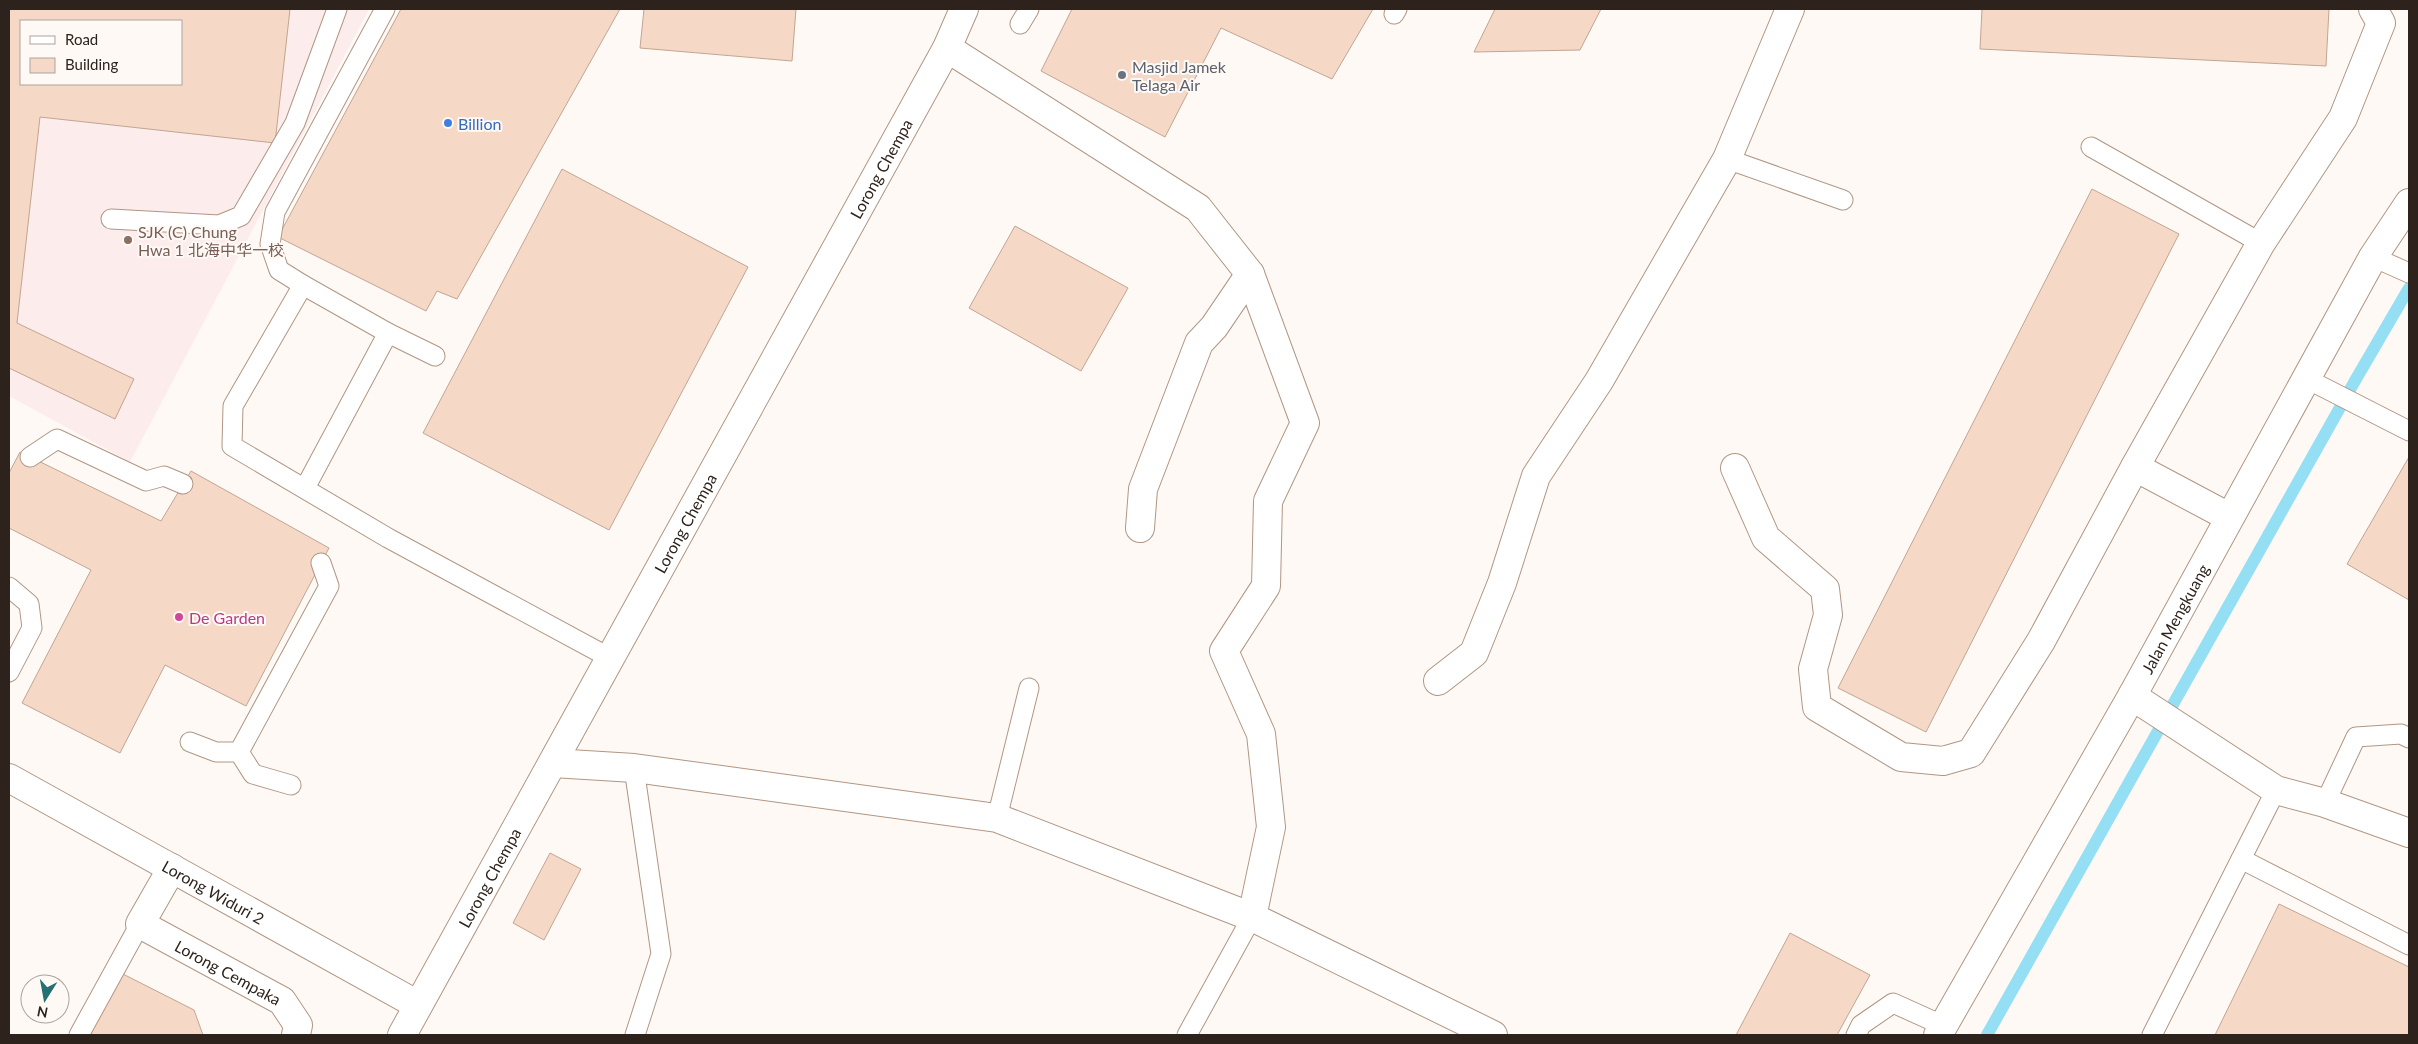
<svg xmlns="http://www.w3.org/2000/svg" width="2418" height="1044" font-family="Lato,'Noto Sans SC',sans-serif">
	<rect width="100%" height="100%" fill="#fff9f5"/>
	<path fill="#fceceb" fill-rule="evenodd" d="M 9,9 L 369,9 L 130,462 L 9,396 ZM 21,21 L 181,21 L 181,84 L 21,84 Z"/>
	<g fill="none" stroke-linecap="round" stroke-linejoin="round">
		<path stroke="#94dff3" stroke-width="12" d="M 1987,1035 L 2356,379 L 2409,288"/>
	</g>
	<g fill="#f5d8c5" stroke="#c1a593" fill-rule="evenodd">
		<path d="M 9,9 L 290,9 L 275,143 L 40,117 L 17,323 L 134,379 L 115,419 L 9,368 ZM 21,21 L 181,21 L 181,84 L 21,84 Z"/>
		<path d="M 401,9 L 620,9 L 457,299 L 437,291 L 426,311 L 278,237 Z"/>
		<path d="M 644,9 L 796,9 L 792,61 L 640,48 Z"/>
		<path d="M 1072,9 L 1373,9 L 1332,79 L 1221,28 L 1165,137 L 1041,71 Z"/>
		<path d="M 1495,9 L 1601,9 L 1580,50 L 1474,52 Z"/>
		<path d="M 1982,9 L 2329,9 L 2326,66 L 1980,49 Z"/>
		<path d="M 562,169 L 748,267 L 609,530 L 423,433 Z"/>
		<path d="M 2092,189 L 2179,234 L 1926,732 L 1838,688 Z"/>
		<path d="M 1015,226 L 1128,288 L 1081,371 L 969,308 Z"/>
		<path d="M 20,452 L 161,521 L 191,471 L 329,548 L 246,706 L 165,665 L 120,753 L 22,703 L 91,570 L 9,528 L 9,473 Z"/>
		<path d="M 2409,457 L 2409,600 L 2347,564 Z"/>
		<path d="M 550,853 L 581,869 L 544,940 L 513,923 Z"/>
		<path d="M 2279,904 L 2409,967 L 2409,1035 L 2215,1035 Z"/>
		<path d="M 1790,933 L 1870,975 L 1837,1035 L 1736,1035 Z"/>
		<path d="M 115,970 L 194,1010 L 203,1035 L 82,1035 Z"/>
	</g>
	<g fill="none" stroke-linecap="round" stroke-linejoin="round">
		<defs>
			<g id="lane">
				<path d="M 385,9 L 275,212 L 270,244 L 279,270 L 303,285 L 233,406 L 232,446 L 388,538 L 610,658"/>
				<path d="M 1394,14 L 1397,9"/>
				<path d="M 1020,24 L 1029,9"/>
				<path d="M 2091,147 L 2261,243"/>
				<path d="M 1727,159 L 1843,200"/>
				<path d="M 111,219 L 219,225 L 241,216 L 295,123 L 337,9"/>
				<path d="M 2373,257 L 2409,273"/>
				<path d="M 303,285 L 388,333 L 305,488"/>
				<path d="M 388,333 L 435,356"/>
				<path d="M 2305,378 L 2409,431"/>
				<path d="M 30,457 L 57,439 L 146,481 L 164,476 L 183,484"/>
				<path d="M 9,587 L 29,604 L 32,628 L 9,672"/>
				<path d="M 190,742 L 216,752 L 239,752"/>
				<path d="M 634,768 L 661,954 L 635,1035"/>
				<path d="M 291,785 L 253,774 L 239,752 L 329,586 L 321,563"/>
				<path d="M 2276,790 L 2241,859 L 2409,945"/>
				<path d="M 2325,803 L 2356,737 L 2401,734 L 2409,738"/>
				<path d="M 997,818 L 1029,688"/>
				<path d="M 79,1035 L 140,924"/>
				<path d="M 1187,1035 L 1252,917"/>
				<path d="M 1856,1035 L 1861,1025 L 1893,1003 L 1944,1026"/>
				<path d="M 2152,1035 L 2241,859"/>
			</g>
			<g id="street">
				<path d="M 947,48 L 1198,208 L 1250,274 L 1305,423 L 1268,501 L 1266,586 L 1224,651 L 1261,734 L 1271,827 L 1252,917"/>
				<path d="M 2135,467 L 2229,517"/>
				<path d="M 1735,468 L 1766,538 L 1825,589 L 1828,615 L 1813,669 L 1817,707 L 1901,757 L 1943,761 L 1971,753 L 2041,641 L 2135,467 L 2261,243 L 2343,118 L 2381,23 L 2373,9"/>
				<path d="M 1140,528 L 1143,489 L 1199,343 L 1214,327 L 1250,274"/>
				<path d="M 1438,681 L 1474,653 L 1502,583 L 1536,476 L 1599,381 L 1727,159 L 1790,9"/>
				<path d="M 2132,696 L 2276,790 L 2325,803 L 2409,833"/>
				<path d="M 553,763 L 634,768 L 997,818 L 1252,917 L 1493,1035"/>
				<path id="s1" d="M 9,778 L 418,1005"/>
				<path id="s2" d="M 172,868 L 140,924 L 282,1001 L 298,1025 L 296,1035"/>
				<path id="s3" d="M 1938,1035 L 2132,696 L 2373,257 L 2409,203"/>
			</g>
			<g id="secondary">
				<path id="s4" d="M 402,1035 L 947,48 L 964,9"/>
			</g>
		</defs>
		<use href="#lane" stroke="#b19684" stroke-width="21"/>
		<use href="#street" stroke="#b19684" stroke-width="30"/>
		<use href="#secondary" stroke="#b19684" stroke-width="30"/>
		<use href="#lane" stroke="#fff" stroke-width="19"/>
		<use href="#street" stroke="#fff" stroke-width="28"/>
		<use href="#secondary" stroke="#fff" stroke-width="28"/>
	</g>
	<circle fill="#6b7280" stroke="#fff9f5" stroke-width="2" cx="1122" cy="75" r="5"/>
	<circle fill="#3f7fe0" stroke="#fff9f5" stroke-width="2" cx="448" cy="123" r="5"/>
	<circle fill="#8d6e63" stroke="#fff9f5" stroke-width="2" cx="128" cy="240" r="5"/>
	<circle fill="#d1479c" stroke="#fff9f5" stroke-width="2" cx="179" cy="617" r="5"/>
	<g text-anchor="middle" dominant-baseline="central" stroke-width="4" stroke-linejoin="round" paint-order="stroke">
		<g font-size="16" fill="#5b616d" stroke="#fff9f5" text-anchor="start">
			<text x="1132" y="66">Masjid Jamek<tspan x="1132" dy="18">Telaga Air</tspan></text>
		</g>
		<g font-size="16" fill="#366cbe" stroke="#fff9f5" text-anchor="start">
			<text x="458" y="123">Billion</text>
		</g>
		<g font-size="16" fill="#2e231c" stroke="#fff9f5">
			<text stroke="none"><textPath href="#s4" startOffset="990">Lorong Chempa</textPath></text>
			<text stroke="none"><textPath href="#s4" startOffset="585">Lorong Chempa</textPath></text>
			<text stroke="none"><textPath href="#s3" startOffset="479">Jalan Mengkuang</textPath></text>
			<text stroke="none"><textPath href="#s4" startOffset="180">Lorong Chempa</textPath></text>
			<text stroke="none"><textPath href="#s1" startOffset="234">Lorong Widuri 2</textPath></text>
			<text stroke="none"><textPath href="#s2" startOffset="165">Lorong Cempaka</textPath></text>
		</g>
		<g font-size="16" fill="#785e54" stroke="#fff9f5" text-anchor="start">
			<text x="138" y="231">SJK (C) Chung<tspan x="138" dy="18">Hwa 1 北海中华一校</tspan></text>
		</g>
		<g font-size="16" fill="#b23c85" stroke="#fff9f5" text-anchor="start">
			<text x="189" y="617">De Garden</text>
		</g>
	</g>
	<rect width="2418" height="1044" fill="none" stroke="#2e231c" stroke-width="20"/>
	<rect x="20" y="20" width="162" height="65" fill="#fff9f5" stroke="#aba39e"/>
	<rect x="30" y="36" width="25" height="8" fill="#ffffff" stroke="#aba39e"/>
	<text x="65" y="45" font-size="15" fill="#2e231c">Road</text>
	<rect x="30" y="58" width="25" height="15" fill="#f5d8c5" stroke="#aba39e"/>
	<text x="65" y="70" font-size="15" fill="#2e231c">Building</text>
	<g transform="translate(45 999) rotate(191)"><circle r="24" fill="#fff9f5" stroke="#aba39e"/>
	<path d="M0-4L9 19L0 12L-9 19Z" fill="#247073"/>
	<text y="-8" font-size="14" font-weight="bold" text-anchor="middle" fill="#2e231c">N</text>
	</g>
</svg>
